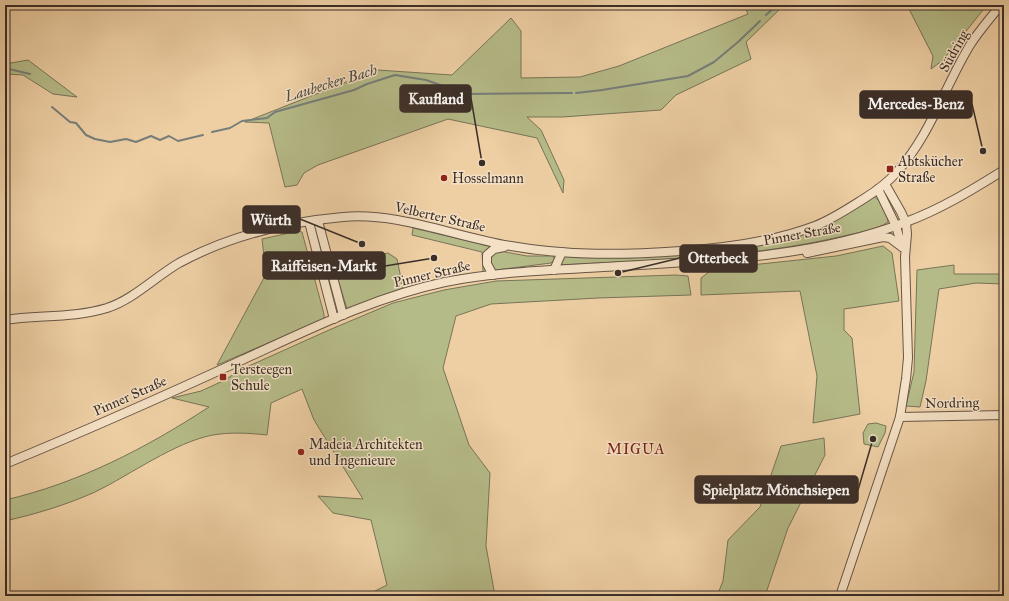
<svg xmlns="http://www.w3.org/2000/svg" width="1009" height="601" font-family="'IM FELL Great Primer',serif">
	<rect width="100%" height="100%" fill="#eecfa4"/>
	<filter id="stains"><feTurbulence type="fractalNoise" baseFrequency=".005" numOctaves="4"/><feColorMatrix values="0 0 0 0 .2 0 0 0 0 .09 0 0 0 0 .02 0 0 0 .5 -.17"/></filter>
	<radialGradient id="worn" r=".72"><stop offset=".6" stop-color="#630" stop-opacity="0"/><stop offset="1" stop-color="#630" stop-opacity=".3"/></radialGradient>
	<g fill="#b5bb88" stroke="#787458">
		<path d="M 744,5 L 784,5 L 746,42 L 751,59 L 676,95 L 661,110 L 562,117 L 527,117 L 541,130 L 564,180 L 563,193 L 537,138 L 448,119 L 318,165 L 304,173 L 297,185 L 285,187 L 269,123 L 245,122 L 377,70 L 452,75 L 511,18 L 521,31 L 521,78 L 580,77 L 619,66 L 748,14 Z"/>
		<path d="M 912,5 L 987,5 L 943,60 L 931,69 L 933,56 L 908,7 Z"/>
		<path d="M 28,60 L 77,97 L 53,94 L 23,75 L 5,74 L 5,64 Z"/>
		<path d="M 874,197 C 881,200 888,214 888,222 C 875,231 855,233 839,237 C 748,258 652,260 559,265 L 565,256 L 627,258 L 696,254 L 784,240 Z"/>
		<path d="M 413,228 L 494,247 L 488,250 L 488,272 L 483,272 L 482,252 L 412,235 Z"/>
		<path d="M 298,231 L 302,232 L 324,314 L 324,319 L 217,365 L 266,274 L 262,239 Z"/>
		<path d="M 883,246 L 892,253 L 899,301 L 844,309 L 844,330 L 852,338 L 860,414 L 813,423 L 817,376 L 800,291 L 701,295 L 701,278 L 713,269 L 836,256 Z"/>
		<path d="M 500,251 L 527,256 L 553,256 L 555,260 L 551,263 L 496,270 C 489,265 489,261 492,253 Z"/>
		<path d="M 388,253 L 397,259 L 403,288 L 347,309 L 333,263 Z"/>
		<path d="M 954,265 L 954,274 L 1004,274 L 1004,284 L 976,283 L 939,289 L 926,381 L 920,407 L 906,406 L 914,372 L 917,270 Z"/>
		<path d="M 676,275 L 688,276 L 691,295 L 598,298 L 491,304 L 456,316 L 443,368 L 469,445 L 490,473 L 486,546 L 495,596 L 373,596 L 373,592 L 387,585 L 371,520 L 333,513 L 318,496 L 363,499 L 314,420 L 302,389 L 271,403 L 267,435 C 249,433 231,432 213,435 C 175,442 130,475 95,492 C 66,505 36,514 5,521 L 5,500 C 79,483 146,448 209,407 L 172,398 L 201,391 L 225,380 L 240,370 L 329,330 L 393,303 L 444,290 L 496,281 Z"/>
		<path d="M 876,423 L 886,426 L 885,433 L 878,447 L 864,444 L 863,433 L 868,424 Z"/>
		<path d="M 824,438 L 825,455 L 788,528 L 765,596 L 717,596 L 723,581 L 728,540 L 760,507 L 781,446 Z"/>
	</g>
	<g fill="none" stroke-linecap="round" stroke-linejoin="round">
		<g stroke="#767e7a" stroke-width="2">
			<path d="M 766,15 L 777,5"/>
			<path d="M 5,71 L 9,69 L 30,74"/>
			<path d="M 576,93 L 602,90 L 688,76 L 714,62 L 738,42 L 760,21"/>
			<path d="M 466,94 L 572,93"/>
			<path d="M 52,107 L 70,122 L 76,123 L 86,135 L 95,139 L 110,142 L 126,139 L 136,142 L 151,136 L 160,140 L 169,136 L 178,141 L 203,135"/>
			<path d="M 212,132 L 230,128 L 242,121 L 267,118 L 275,112 L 354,90 L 367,84 L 395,75 L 426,80 L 460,92"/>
		</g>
		<defs>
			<g id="minor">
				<path d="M 878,189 L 896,226 L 902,247"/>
				<path d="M 318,221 L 343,315"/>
				<path d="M 309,222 L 334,319"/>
				<path d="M 807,253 L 883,237 L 890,238 L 902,247"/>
				<path d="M 554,270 L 562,252"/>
				<path d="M 493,275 L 487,264 L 487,255 L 494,249 L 504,247"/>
				<path d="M 5,320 C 38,315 74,318 107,308 C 134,299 155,277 179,263 C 229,236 287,222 343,217 C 400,212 455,237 511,246 C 567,256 624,255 681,251 C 726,248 773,242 815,226 C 833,219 849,208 865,198 C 876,191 887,183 896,173 C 930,136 944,88 970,45 C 979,31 990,18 1001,5"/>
				<path d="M 900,417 L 1004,415"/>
				<path d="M 5,464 C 85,431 164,396 242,360 C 308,330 374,297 445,282 C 497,272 550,270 603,267 C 704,261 811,259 906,222 C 941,209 972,190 1004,170"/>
				<path d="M 840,596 L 900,417 L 906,379 L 908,358 L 905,257 L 907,234 L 906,223 L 901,212 L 885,184"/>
			</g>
		</defs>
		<use href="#minor" stroke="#685647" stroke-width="10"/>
		<use href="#minor" stroke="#f4e0c4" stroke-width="8"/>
	</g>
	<g fill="#8f2418" stroke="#f4e0c4" stroke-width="1.5">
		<rect x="886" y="165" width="8" height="8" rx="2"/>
		<circle cx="444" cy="178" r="4"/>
		<rect x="219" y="373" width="8" height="8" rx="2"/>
		<circle cx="301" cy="452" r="4"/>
	</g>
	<g text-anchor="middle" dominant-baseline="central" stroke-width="3" stroke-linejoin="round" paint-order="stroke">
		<g font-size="14" fill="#3b2e28" stroke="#f4e0c4">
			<text transform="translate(954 51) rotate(-61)">Südring</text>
			<text transform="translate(440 217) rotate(13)">Velberter Straße</text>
			<text transform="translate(802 234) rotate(-10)">Pinner Straße</text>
			<text transform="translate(432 274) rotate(-13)">Pinner Straße</text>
			<text transform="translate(130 396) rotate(-24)">Pinner Straße</text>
			<text transform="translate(952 403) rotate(-1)">Nordring</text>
		</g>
		<g font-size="14" fill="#3b2e28" stroke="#f4e0c4" text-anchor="start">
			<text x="898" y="161">Abtskücher<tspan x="898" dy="16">Straße</tspan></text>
			<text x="452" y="178">Hosselmann</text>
			<text x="231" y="369">Tersteegen<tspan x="231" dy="16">Schule</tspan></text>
			<text x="309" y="444">Madeia Architekten<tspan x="309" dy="16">und Ingenieure</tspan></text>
		</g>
		<g font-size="15" font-style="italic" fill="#4f4943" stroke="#f4e0c4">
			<text transform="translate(331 83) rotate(-17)">Laubecker Bach</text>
		</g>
		<g font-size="15" letter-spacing="1" fill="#7a1f14" stroke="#f4e0c4">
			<text x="636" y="449">MIGUA</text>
		</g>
	</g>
	<path fill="none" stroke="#3b2e28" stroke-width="1.5" d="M482 163L471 98M983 151L972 104M362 244L300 219M618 273L680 258M434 258L385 266M873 439L858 490"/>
	<g fill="#3b2e28" stroke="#f4e0c4" stroke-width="1.5">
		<circle cx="482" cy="163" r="4"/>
		<circle cx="983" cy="151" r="4"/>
		<circle cx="362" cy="244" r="4"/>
		<circle cx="618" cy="273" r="4"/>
		<circle cx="434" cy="258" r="4"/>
		<circle cx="873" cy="439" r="4"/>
	</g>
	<g fill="#3b2e28" stroke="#3b2e28" stroke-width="1.5">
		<rect x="400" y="85" width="71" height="27" rx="4"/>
		<rect x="860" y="91" width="112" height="27" rx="4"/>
		<rect x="243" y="206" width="57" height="27" rx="4"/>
		<rect x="680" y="245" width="77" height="27" rx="4"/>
		<rect x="263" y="252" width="122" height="27" rx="4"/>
		<rect x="695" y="476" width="163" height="27" rx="4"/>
	</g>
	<g font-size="15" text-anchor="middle" font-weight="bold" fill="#fff">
		<text x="436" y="104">Kaufland</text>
		<text x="916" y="109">Mercedes-Benz</text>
		<text x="271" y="225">Würth</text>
		<text x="718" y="263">Otterbeck</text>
		<text x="324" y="271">Raiffeisen-Markt</text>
		<text x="776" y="495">Spielplatz Mönchsiepen</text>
	</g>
	<rect width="1009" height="601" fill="none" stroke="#eecfa4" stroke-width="20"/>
	<rect x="6" y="6" width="997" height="589" fill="none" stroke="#3b2e28" stroke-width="2"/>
	<rect x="10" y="10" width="989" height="581" fill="none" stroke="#3b2e28"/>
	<rect width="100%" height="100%" filter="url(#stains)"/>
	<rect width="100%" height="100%" fill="url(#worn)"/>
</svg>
